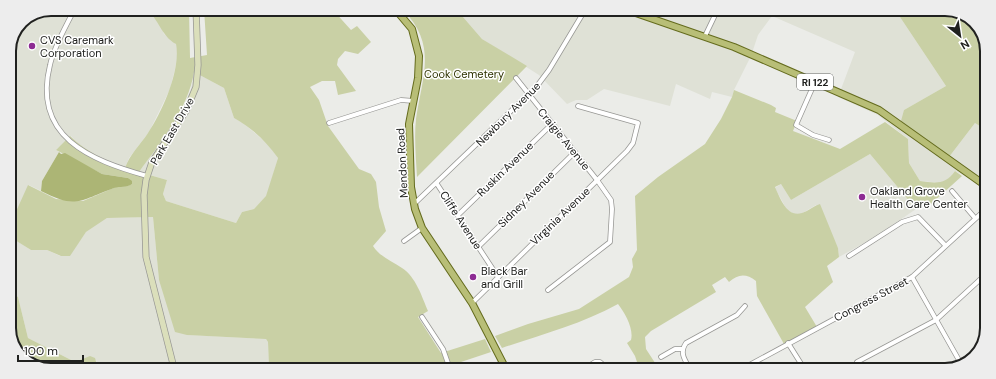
<svg xmlns="http://www.w3.org/2000/svg" width="996" height="379" font-family="'DM Sans',sans-serif">
	<rect width="100%" height="100%" fill="#ebece8"/>
	<g fill="#dfe1d6">
		<path d="M 51,9 L 146,9 L 154,15 L 160,24 L 164,34 L 176,44 L 178,52 L 175,69 L 170,89 L 149,132 L 129,158 L 125,168 L 96,156 L 81,147 L 71,136 L 56,150 L 59,152 L 42,181 L 41,191 L 29,185 L 9,229 L 9,48 L 21,21 Z"/>
		<path d="M 457,10 L 896,11 L 946,86 L 904,110 L 949,157 L 975,123 L 986,130 L 986,190 L 971,179 L 955,171 L 951,177 L 942,183 L 920,181 L 909,163 L 908,139 L 878,115 L 838,97 L 855,52 L 772,16 L 758,35 L 751,56 L 734,90 L 732,97 L 712,92 L 710,99 L 676,84 L 670,106 L 604,89 L 587,100 L 576,100 L 567,104 L 539,75 L 482,39 Z"/>
		<path d="M 194,72 L 224,88 L 234,118 L 243,123 L 269,145 L 278,158 L 267,196 L 254,209 L 242,212 L 236,223 L 166,201 L 163,194 L 167,180 L 139,172 L 184,105 L 191,89 Z"/>
		<path d="M 870,154 L 916,209 L 875,237 L 839,257 L 838,248 L 816,205 L 801,214 L 794,214 L 787,210 L 775,188 L 781,184 L 791,200 Z"/>
		<path d="M 153,217 L 159,280 L 188,335 L 266,339 L 268,342 L 269,368 L 98,368 L 96,360 L 75,362 L 28,338 L 18,297 L 9,290 L 9,236 L 31,250 L 47,250 L 60,256 L 69,256 L 86,232 L 107,218 Z"/>
	</g>
	<g fill="#c9d0a5" fill-rule="evenodd">
		<path d="M 146,9 L 189,9 L 190,58 L 207,55 L 204,9 L 333,10 L 351,30 L 357,26 L 371,42 L 358,54 L 345,51 L 338,59 L 337,65 L 356,91 L 338,95 L 335,81 L 322,81 L 310,87 L 319,100 L 328,126 L 359,169 L 371,174 L 376,182 L 379,207 L 386,231 L 373,246 C 380,257 392,261 402,268 C 416,277 422,297 428,311 L 418,317 L 441,353 L 485,339 L 491,352 L 446,367 L 447,369 L 269,368 L 268,342 L 266,339 L 187,335 L 175,332 L 159,280 L 153,217 L 107,218 L 86,232 L 70,256 L 61,256 L 47,250 L 31,250 L 10,237 L 9,227 L 28,185 L 56,199 L 83,201 L 116,187 L 128,186 L 132,184 L 128,178 L 102,174 L 56,150 L 70,136 C 87,152 104,160 125,168 C 130,154 140,145 148,133 C 163,111 181,69 176,44 C 161,36 159,19 146,9 ZM 194,72 L 224,88 L 234,118 C 252,128 266,141 278,158 L 266,196 L 254,209 L 242,212 L 236,223 L 166,201 L 163,194 L 167,180 L 139,172 C 161,142 188,109 194,72 Z"/>
		<path d="M 403,10 L 457,10 L 482,39 L 527,66 L 417,177 C 416,158 414,138 416,119 C 422,77 438,45 403,10 Z"/>
		<path d="M 896,11 L 959,11 L 978,25 L 987,48 L 986,130 L 975,123 L 949,157 L 901,121 L 904,110 L 946,86 Z"/>
		<path d="M 734,90 L 771,105 L 776,108 L 775,112 L 797,121 L 793,131 L 840,149 L 885,122 L 908,139 L 909,163 L 920,181 C 935,183 946,185 955,171 L 962,176 L 931,204 L 928,200 L 916,209 L 870,154 L 791,200 L 781,184 L 775,187 C 780,198 787,218 802,213 C 809,211 813,206 820,204 L 838,248 L 839,257 L 827,266 L 833,282 L 805,307 L 817,327 L 784,344 L 757,296 L 756,281 C 746,273 738,274 729,282 L 725,277 L 712,285 L 716,292 L 651,331 L 645,337 L 646,349 L 659,369 L 640,369 L 639,368 L 635,356 L 627,343 L 631,340 C 634,329 625,313 618,304 C 582,324 540,335 502,348 L 495,336 L 528,324 L 579,309 L 629,277 L 633,267 L 632,259 L 637,250 L 635,196 L 658,177 L 705,144 L 721,119 L 732,97 Z"/>
		<path d="M 9,290 L 18,297 L 28,338 L 75,362 L 90,356 L 95,358 L 98,368 L 37,368 L 17,354 L 9,331 Z"/>
	</g>
	<path fill="#acb575" d="M 59,152 L 61,154 L 65,153 L 102,174 L 128,178 L 132,181 L 132,184 C 127,188 120,186 114,188 C 79,201 76,209 41,191 L 42,181 Z"/>
	<g fill="none" stroke-linecap="round" stroke-linejoin="round">
		<defs>
			<g id="street">
				<path d="M 72,14 C 64,30 54,47 50,65 C 32,137 90,160 147,176"/>
				<path d="M 705,36 L 717,11"/>
				<path d="M 516,78 L 597,180 L 611,200 L 612,209 L 610,242 L 548,290"/>
				<path d="M 815,82 L 796,125 L 813,135 L 829,140"/>
				<path d="M 329,123 L 401,100 L 414,101"/>
				<path d="M 437,184 L 498,277"/>
				<path d="M 952,191 L 975,218"/>
				<path d="M 414,204 L 537,86 L 549,70 L 585,10"/>
				<path d="M 458,215 L 552,124"/>
				<path d="M 404,241 L 422,228"/>
				<path d="M 478,247 L 575,152"/>
				<path d="M 849,256 L 902,222 L 918,217 L 945,245"/>
				<path d="M 912,277 L 960,362"/>
				<path d="M 472,303 L 627,151 L 633,143 L 638,123 L 578,106"/>
				<path d="M 422,317 L 443,349 L 450,369"/>
				<path d="M 788,343 L 805,370"/>
				<path d="M 661,357 L 675,349 L 682,349"/>
				<path d="M 857,362 L 936,320 L 985,275"/>
				<path d="M 584,369 L 595,362 L 600,362 L 608,369"/>
				<path d="M 690,369 C 685,360 679,353 686,343 L 737,315 L 745,306"/>
				<path d="M 742,369 L 912,277 L 986,209"/>
				<path d="M 946,370 L 970,356 L 980,348"/>
			</g>
			<path id="secondary" d="M 174,368 L 146,257 L 144,195 L 146,180 L 152,162 L 186,111 L 196,87 L 198,65 L 196,9"/>
			<g id="primary">
				<path d="M 396,10 L 412,29 L 419,56 L 418,78 L 409,124 L 411,187 L 415,209 L 422,228 L 472,303 L 506,369"/>
				<path d="M 627,10 L 734,47 L 879,110 L 986,186"/>
			</g>
		</defs>
		<use href="#street" stroke="#979794" stroke-width="5.5"/>
		<use href="#secondary" stroke="#979794" stroke-width="7"/>
		<use href="#primary" stroke="#646b1d" stroke-width="8"/>
		<use href="#street" stroke="#fff" stroke-width="4"/>
		<use href="#secondary" stroke="#dbdfbb" stroke-width="5.5"/>
		<use href="#primary" stroke="#b8be77" stroke-width="6"/>
	</g>
	<g fill="#8d2b93" stroke="#fff" stroke-width="1.5">
		<circle cx="32" cy="46" r="4"/>
		<circle cx="862" cy="197" r="4"/>
		<circle cx="473" cy="277" r="4"/>
	</g>
	<g text-anchor="middle" dominant-baseline="central" stroke-width="3" stroke-linejoin="round" paint-order="stroke">
		<rect fill="#fff" stroke="#636462" stroke-width="1" x="797" y="74" width="36" height="16" rx="3"/>
		<g font-size="10" font-weight="bold" fill="#20211f">
			<text x="815" y="82">RI 122</text>
		</g>
		<g font-size="11" fill="#20211f" stroke="#fff" text-anchor="start">
			<text x="40" y="40">CVS Caremark<tspan x="40" dy="13">Corporation</tspan></text>
			<text x="870" y="191">Oakland Grove<tspan x="870" dy="13">Health Care Center</tspan></text>
			<text x="481" y="271">Black Bar<tspan x="481" dy="13">and Grill</tspan></text>
		</g>
		<g font-size="11" fill="#2e3200" stroke="#fff">
			<text x="464" y="74">Cook Cemetery</text>
		</g>
		<g font-size="11" fill="#20211f" stroke="#fff">
			<text transform="translate(508 114) rotate(-45)">Newbury Avenue</text>
			<text transform="translate(172 131) rotate(-60)">Park East Drive</text>
			<text transform="translate(564 139) rotate(51)">Craigie Avenue</text>
			<text transform="translate(402 163) rotate(-93)">Mendon Road</text>
			<text transform="translate(505 169) rotate(-44)">Ruskin Avenue</text>
			<text transform="translate(526 199) rotate(-45)">Sidney Avenue</text>
			<text transform="translate(560 216) rotate(-44)">Virginia Avenue</text>
			<text transform="translate(461 220) rotate(57)">Cliffe Avenue</text>
			<text transform="translate(871 299) rotate(-28)">Congress Street</text>
		</g>
	</g>
	<path d="M0 0H996V379H0ZM51 16H945A35 35 0 0 1 980 51V328A35 35 0 0 1 945 363H51A35 35 0 0 1 16 328V51A35 35 0 0 1 51 16Z" fill="#ededed" fill-rule="evenodd"/>
	<path fill="none" stroke="#20211f" stroke-width="2" d="M51 16H945A35 35 0 0 1 980 51V328A35 35 0 0 1 945 363H51A35 35 0 0 1 16 328V51A35 35 0 0 1 51 16Z"/>
	<g transform="translate(960 36) rotate(150)" stroke="#ffffff" stroke-width="3" paint-order="stroke">
	<path d="M0-3L7 15L0 10L-7 15Z" fill="#20211f"/>
	<text y="-6" font-size="11" font-weight="bold" text-anchor="middle" fill="#20211f">N</text>
	</g>
	<path d="M18 355v6h65v-6" fill="none" stroke="#20211f" stroke-width="2"/>
	<text x="24" y="355" font-size="12" fill="#20211f" stroke="#ffffff" stroke-width="3" paint-order="stroke">100 m</text>
</svg>
